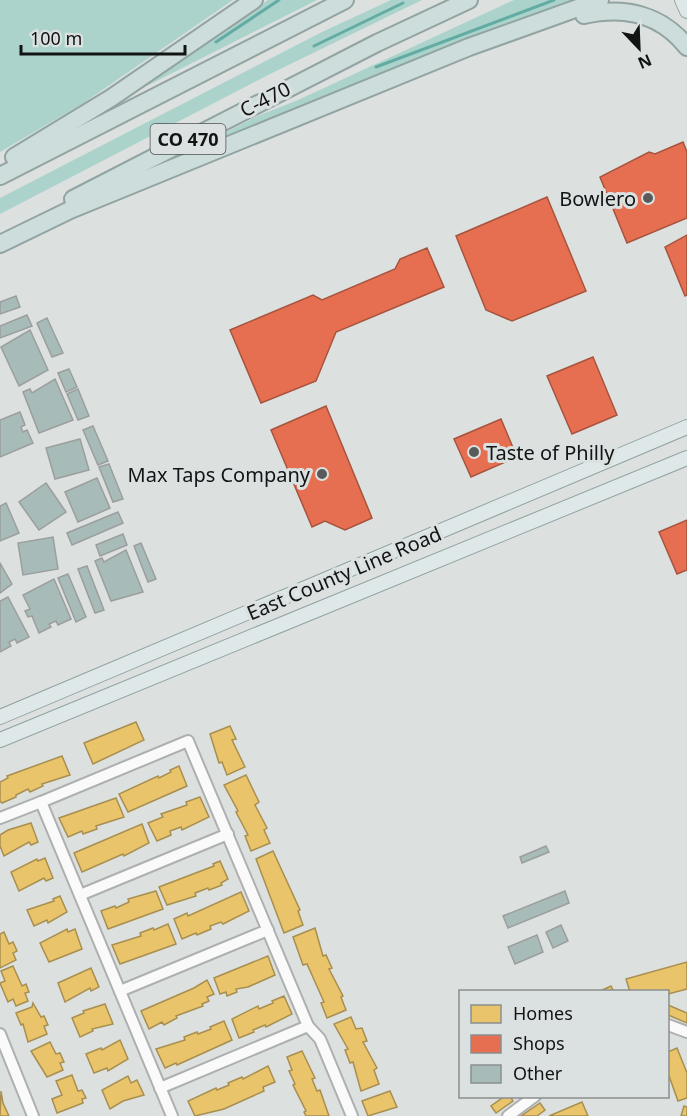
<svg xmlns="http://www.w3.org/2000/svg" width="687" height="1116" font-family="'Noto Sans',sans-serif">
	<rect width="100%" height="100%" fill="#dce0df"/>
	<g fill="#abd3cc">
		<path d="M 0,0 L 233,0 L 82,104 L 0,152 Z"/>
		<path d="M 268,0 L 317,0 L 127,96 Z"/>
		<path d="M 391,0 L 422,0 L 272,73 L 0,214 L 0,198 L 322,32 Z"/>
		<path d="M 514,0 L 575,0 L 476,35 L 198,150 L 197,147 L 260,115 L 298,100 Z"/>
	</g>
	<g fill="#e9c46a" stroke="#a88f50" stroke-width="1.5">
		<path d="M 136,722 L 144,740 L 93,764 L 84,743 Z"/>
		<path d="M 230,726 L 236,739 L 232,740 L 245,767 L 227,775 L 222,762 L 219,763 L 210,734 Z"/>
		<path d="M 62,756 L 70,775 L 42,784 L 43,786 L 30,792 L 28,789 L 16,795 L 16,797 L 2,803 L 0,801 L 0,782 L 8,778 L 7,776 Z"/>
		<path d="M 179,766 L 187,786 L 128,812 L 119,794 L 158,776 L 159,778 L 171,772 L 170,770 Z"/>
		<path d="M 246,775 L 259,802 L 255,805 L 267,828 L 264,830 L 270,843 L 251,851 L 245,836 L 248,835 L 236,812 L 238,811 L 224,785 Z"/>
		<path d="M 200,797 L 209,817 L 182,830 L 181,827 L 170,831 L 171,835 L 157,841 L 148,823 L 163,817 L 161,814 L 187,805 L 186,802 Z"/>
		<path d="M 116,798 L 124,817 L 96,826 L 97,829 L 83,834 L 82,831 L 68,837 L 59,818 Z"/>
		<path d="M 31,823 L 38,842 L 31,845 L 29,842 L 4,856 L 0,846 L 0,835 L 8,830 Z"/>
		<path d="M 142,824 L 149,843 L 124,856 L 123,854 L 82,872 L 74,853 Z"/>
		<path d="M 273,851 L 300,910 L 298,911 L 303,925 L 284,933 L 256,859 Z"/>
		<path d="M 45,858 L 53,878 L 46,881 L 44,878 L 19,891 L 11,872 L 37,859 L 38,861 Z"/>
		<path d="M 220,861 L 228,879 L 221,883 L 222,885 L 209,890 L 208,888 L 195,893 L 196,896 L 167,905 L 159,887 L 214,866 L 213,864 Z"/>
		<path d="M 156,891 L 163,909 L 108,929 L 101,911 L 115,906 L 116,908 L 129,902 L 128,899 Z"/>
		<path d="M 241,892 L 249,911 L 223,924 L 221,922 L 210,926 L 211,929 L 197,935 L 196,933 L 182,939 L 174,919 L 187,913 L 188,916 Z"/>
		<path d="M 60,896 L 67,912 L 48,923 L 47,920 L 34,926 L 27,910 L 54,901 L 53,899 Z"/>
		<path d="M 168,924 L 176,944 L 120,964 L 112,945 L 141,936 L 140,933 L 153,928 L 154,930 Z"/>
		<path d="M 315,928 L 323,956 L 326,955 L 332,968 L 329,969 L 343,996 L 341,997 L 346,1010 L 327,1018 L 321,1003 L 324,1002 L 307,964 L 303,965 L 293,937 Z"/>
		<path d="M 67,929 L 68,932 L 75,929 L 82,949 L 49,962 L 40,943 Z"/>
		<path d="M 4,932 L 9,944 L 13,942 L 17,951 L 13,953 L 16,960 L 0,968 L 0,934 Z"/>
		<path d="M 268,956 L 275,975 L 248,987 L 236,989 L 237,992 L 227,996 L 226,992 L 220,994 L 214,978 Z"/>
		<path d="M 687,962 L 687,989 L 668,994 L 668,992 L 630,992 L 626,979 Z"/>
		<path d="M 13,966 L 22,986 L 26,984 L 29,992 L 25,993 L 28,1001 L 16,1006 L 13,999 L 8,1002 L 0,983 L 5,981 L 1,971 Z"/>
		<path d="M 91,968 L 99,987 L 91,991 L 90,988 L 65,1002 L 58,983 Z"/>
		<path d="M 207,980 L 214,994 L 207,997 L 209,1001 L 202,1004 L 203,1006 L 176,1016 L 177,1018 L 164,1025 L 162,1022 L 149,1029 L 141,1011 L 194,988 Z"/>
		<path d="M 611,986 L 614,992 L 598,992 Z"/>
		<path d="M 284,996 L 292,1014 L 266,1027 L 265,1025 L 253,1030 L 254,1032 L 239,1038 L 232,1019 L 258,1006 L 259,1009 L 273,1003 L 272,1001 Z"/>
		<path d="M 33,1003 L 41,1017 L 44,1016 L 48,1025 L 44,1026 L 47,1034 L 28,1042 L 23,1024 L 21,1025 L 16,1013 L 32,1007 Z"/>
		<path d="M 105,1004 L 113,1024 L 92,1029 L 93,1031 L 80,1037 L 72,1018 L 84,1013 L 83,1011 Z"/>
		<path d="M 668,1005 L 687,1013 L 687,1023 L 668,1015 Z"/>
		<path d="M 351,1017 L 356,1029 L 362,1028 L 367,1041 L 363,1042 L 377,1068 L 374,1070 L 379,1084 L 361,1091 L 353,1062 L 350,1063 L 345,1050 L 348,1049 L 334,1024 Z"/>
		<path d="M 224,1021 L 232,1040 L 177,1065 L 176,1063 L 165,1068 L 156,1049 L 185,1040 L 184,1037 L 197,1032 L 198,1034 L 211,1029 L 210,1027 Z"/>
		<path d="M 120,1040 L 128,1059 L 108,1071 L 107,1068 L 94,1073 L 86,1054 L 101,1048 L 102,1050 Z"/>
		<path d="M 50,1042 L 56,1054 L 60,1053 L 64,1062 L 60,1063 L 63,1070 L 47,1077 L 31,1051 Z"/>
		<path d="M 677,1048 L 687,1073 L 687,1098 L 678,1101 L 668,1073 L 668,1052 Z"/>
		<path d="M 302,1051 L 315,1078 L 312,1079 L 317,1091 L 320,1090 L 329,1116 L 306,1116 L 304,1112 L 306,1111 L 293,1085 L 295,1084 L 289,1071 L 292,1070 L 287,1057 Z"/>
		<path d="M 268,1066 L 275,1082 L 263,1087 L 264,1091 L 224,1109 L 195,1116 L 188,1101 L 216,1088 L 217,1090 L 229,1085 L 228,1083 L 242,1077 L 243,1079 Z"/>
		<path d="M 72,1075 L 78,1091 L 82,1090 L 86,1098 L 82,1099 L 83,1103 L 57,1113 L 52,1099 L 62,1095 L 56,1081 Z"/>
		<path d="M 128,1076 L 131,1083 L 137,1080 L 144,1095 L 123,1101 L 110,1109 L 102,1090 Z"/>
		<path d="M 1,1091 L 3,1103 L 9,1116 L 0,1116 Z"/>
		<path d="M 390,1091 L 397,1107 L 368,1116 L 362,1101 Z"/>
		<path d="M 505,1096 L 510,1096 L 513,1101 L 496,1113 L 491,1106 Z"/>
		<path d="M 582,1102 L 588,1116 L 549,1116 Z"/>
		<path d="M 540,1103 L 545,1110 L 537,1116 L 521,1116 Z"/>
		<path d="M 684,1106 L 687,1107 L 687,1116 L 681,1116 Z"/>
	</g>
	<g fill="#e76f51" stroke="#a7543e" stroke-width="1.5">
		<path d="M 683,142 L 687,152 L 687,218 L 627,243 L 600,177 L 649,152 L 655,154 Z"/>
		<path d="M 547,197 L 586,291 L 512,321 L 486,310 L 456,236 Z"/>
		<path d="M 687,235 L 687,295 L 685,296 L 665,247 Z"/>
		<path d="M 427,248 L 444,287 L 336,332 L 316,381 L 261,403 L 230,330 L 313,295 L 322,300 L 395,269 L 400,259 Z"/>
		<path d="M 593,357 L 617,415 L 572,434 L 547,376 Z"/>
		<path d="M 326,406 L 372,518 L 345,530 L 325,521 L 312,527 L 271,430 Z"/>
		<path d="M 501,419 L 517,457 L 471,477 L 454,439 Z"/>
		<path d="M 687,520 L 687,570 L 677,574 L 659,532 Z"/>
	</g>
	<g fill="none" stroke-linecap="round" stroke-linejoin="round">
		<g stroke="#62aca4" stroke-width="3">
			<path d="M 216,42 L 279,0"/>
			<path d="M 314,46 L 403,3"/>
			<path d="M 376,67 L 554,0"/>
		</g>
	</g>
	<g fill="#a7bcb8" stroke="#9b9e9d" stroke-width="1.5">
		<path d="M 16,296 L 20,307 L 0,314 L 0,302 Z"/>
		<path d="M 27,315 L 32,326 L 0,338 L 0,326 Z"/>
		<path d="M 47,318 L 63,353 L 52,357 L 37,323 Z"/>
		<path d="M 30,330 L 48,370 L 19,386 L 1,347 Z"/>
		<path d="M 69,369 L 77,387 L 66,392 L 58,373 Z"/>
		<path d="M 55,379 L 73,420 L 39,433 L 23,392 L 30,389 L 32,393 Z"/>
		<path d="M 78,389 L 89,416 L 78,420 L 67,394 Z"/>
		<path d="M 20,412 L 25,425 L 21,427 L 23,432 L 27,430 L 33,443 L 0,457 L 0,420 Z"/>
		<path d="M 93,426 L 108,461 L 98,465 L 83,430 Z"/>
		<path d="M 80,439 L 89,470 L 55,479 L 46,448 Z"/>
		<path d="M 109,464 L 123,499 L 113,502 L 99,467 Z"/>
		<path d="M 97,478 L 110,508 L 78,522 L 65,492 Z"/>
		<path d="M 46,483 L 66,512 L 39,530 L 19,502 Z"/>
		<path d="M 6,503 L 19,533 L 0,541 L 0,506 Z"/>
		<path d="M 118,512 L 123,523 L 72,545 L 67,533 Z"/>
		<path d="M 123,534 L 127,545 L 100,556 L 96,545 Z"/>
		<path d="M 53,537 L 58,569 L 23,575 L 18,543 Z"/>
		<path d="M 141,543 L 156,579 L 148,582 L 134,546 Z"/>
		<path d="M 126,550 L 143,592 L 111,601 L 95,561 L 102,558 L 104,562 Z"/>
		<path d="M 0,563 L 12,584 L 0,593 Z"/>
		<path d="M 87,566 L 104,610 L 95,613 L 78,569 Z"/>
		<path d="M 68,574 L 86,617 L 76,622 L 58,578 Z"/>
		<path d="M 54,579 L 71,619 L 58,625 L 56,621 L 49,624 L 51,627 L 39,633 L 32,616 L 28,617 L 25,611 L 30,609 L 23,595 Z"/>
		<path d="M 8,597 L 29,637 L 17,643 L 15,639 L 9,642 L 11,646 L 0,652 L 0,601 Z"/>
		<path d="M 546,846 L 549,852 L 522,863 L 520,857 Z"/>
		<path d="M 565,891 L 569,903 L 508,928 L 503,916 Z"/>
		<path d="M 561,925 L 568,941 L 553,948 L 546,932 Z"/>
		<path d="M 537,935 L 543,952 L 515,964 L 508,947 Z"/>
	</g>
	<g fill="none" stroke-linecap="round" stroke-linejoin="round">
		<defs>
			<g id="minor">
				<path d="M 0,818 L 41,802"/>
				<path d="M 80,895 L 228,834"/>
				<path d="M 120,991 L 268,930"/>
				<path d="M 668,1025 L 687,1032"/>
				<path d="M 0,1034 L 33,1116"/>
				<path d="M 160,1088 L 308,1026"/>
				<path d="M 172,1116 L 41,802 L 188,741 L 308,1026 L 320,1039 L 352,1116"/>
				<path d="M 508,1116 L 535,1096"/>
			</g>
			<g id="major">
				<path d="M 682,0 L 687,11"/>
				<path d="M 0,717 L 687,427"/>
				<path d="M 0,740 L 687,458"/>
			</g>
			<g id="highway">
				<path d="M 584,15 C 624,6 661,14 687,47"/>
				<path d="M 14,157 L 111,98 L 254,0"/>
				<path d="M 0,176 L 345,0"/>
				<path d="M 73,199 L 377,43 L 469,0"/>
				<path d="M 0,244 L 70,210 L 469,47 L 600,0"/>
			</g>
		</defs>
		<use href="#minor" stroke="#aeb0b0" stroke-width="14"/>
		<use href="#major" stroke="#92a4a2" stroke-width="16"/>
		<use href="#highway" stroke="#92a4a2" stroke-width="20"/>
		<use href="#minor" stroke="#fafafa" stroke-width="10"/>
		<use href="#major" stroke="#dfe8e8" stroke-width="14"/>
		<use href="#highway" stroke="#cddddb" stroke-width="16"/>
	</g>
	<g fill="#595b5a" stroke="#dbe1e0" stroke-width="2">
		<circle cx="648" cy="198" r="6"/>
		<circle cx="474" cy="452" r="6"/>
		<circle cx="322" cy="474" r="6"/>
	</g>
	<g text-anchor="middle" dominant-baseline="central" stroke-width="6" stroke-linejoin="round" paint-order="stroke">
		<rect fill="#dbe1e0" stroke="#4e5250" stroke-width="1.5" x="150.5" y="124" width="75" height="30" rx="4.5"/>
		<g font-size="18" font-weight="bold" fill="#121413">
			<text x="188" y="139">CO 470</text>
		</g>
		<g font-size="20" fill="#121413" stroke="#dbe1e0">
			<text transform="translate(265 99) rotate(-27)">C-470</text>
			<text transform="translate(344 573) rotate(-23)">East County Line Road</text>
		</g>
		<g font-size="20" fill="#121413" stroke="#dbe1e0" text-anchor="end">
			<text x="636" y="198">Bowlero</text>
			<text x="486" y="452" text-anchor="start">Taste of Philly</text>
			<text x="310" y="474">Max Taps Company</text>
		</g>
	</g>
	<rect x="459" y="990" width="210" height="108" fill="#dbe1e0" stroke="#8b8f8e" stroke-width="1.5"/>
	<rect x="471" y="1005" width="30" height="18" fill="#e9c46a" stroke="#8b8f8e" stroke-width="1.5"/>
	<text x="513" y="1020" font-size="18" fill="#121413">Homes</text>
	<rect x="471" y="1035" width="30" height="18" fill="#e76f51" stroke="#8b8f8e" stroke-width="1.5"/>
	<text x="513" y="1050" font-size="18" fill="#121413">Shops</text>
	<rect x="471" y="1065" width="30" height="18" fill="#a7bcb8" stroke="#8b8f8e" stroke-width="1.5"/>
	<text x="513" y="1080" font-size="18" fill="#121413">Other</text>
	<g transform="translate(639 48) rotate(157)" stroke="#dbe1e0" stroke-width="4.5" paint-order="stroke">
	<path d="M0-4.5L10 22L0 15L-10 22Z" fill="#121413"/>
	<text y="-9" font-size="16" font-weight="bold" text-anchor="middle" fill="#121413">N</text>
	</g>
	<path d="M21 45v9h164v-9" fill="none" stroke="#121413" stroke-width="3"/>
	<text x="30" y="45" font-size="18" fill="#121413" stroke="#dbe1e0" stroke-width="4.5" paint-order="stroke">100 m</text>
</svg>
